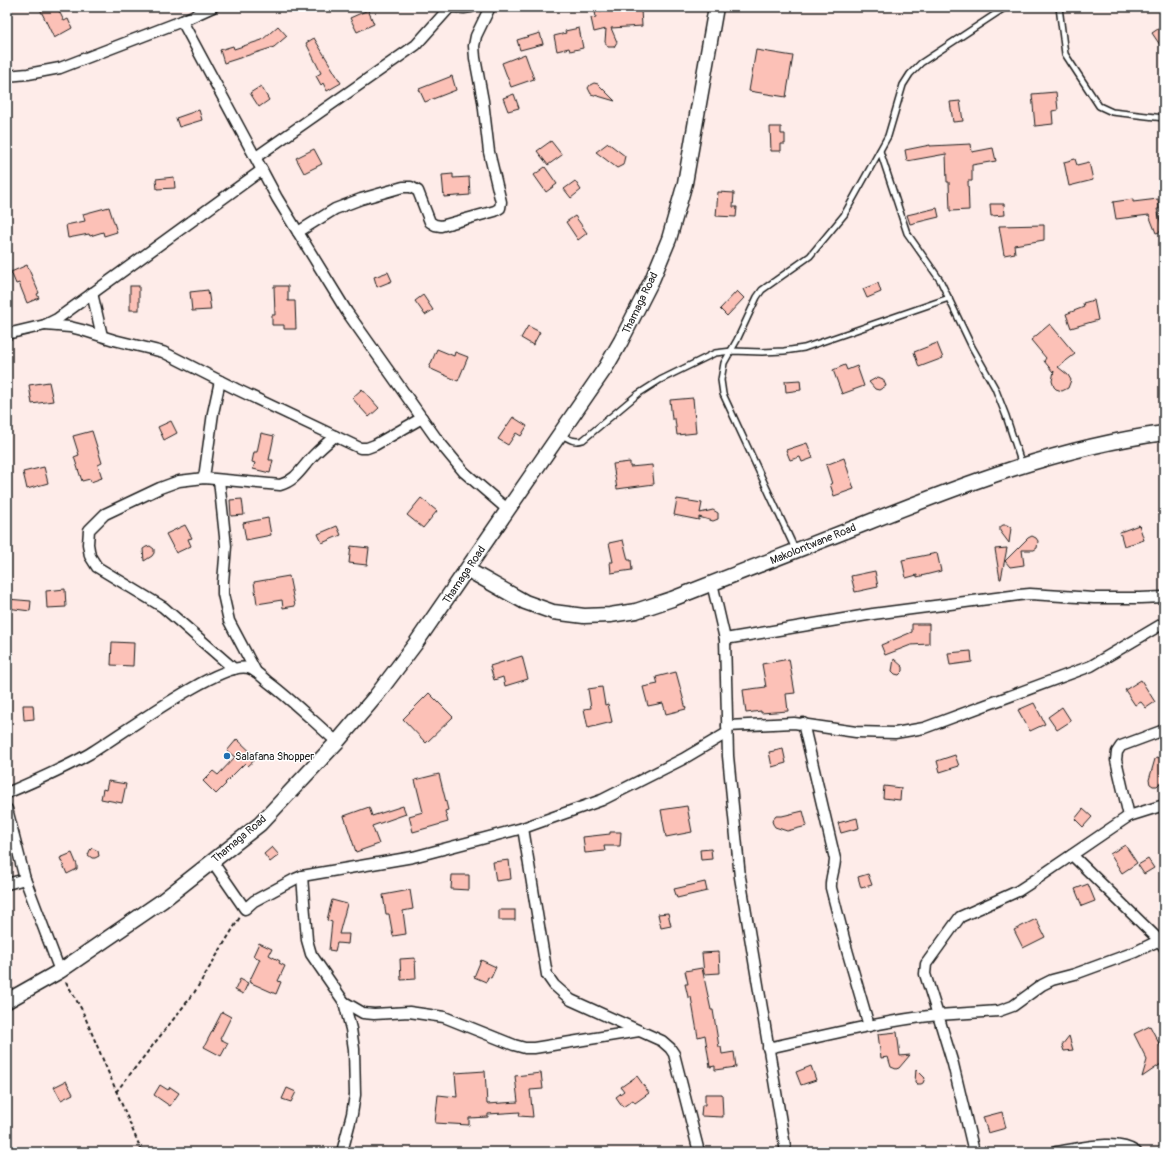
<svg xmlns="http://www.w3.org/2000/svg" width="1171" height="1159" font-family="Pangolin,sans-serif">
	<rect width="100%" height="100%" fill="#feece9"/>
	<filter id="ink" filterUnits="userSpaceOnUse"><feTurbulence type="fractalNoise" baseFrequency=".025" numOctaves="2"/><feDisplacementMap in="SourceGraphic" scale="8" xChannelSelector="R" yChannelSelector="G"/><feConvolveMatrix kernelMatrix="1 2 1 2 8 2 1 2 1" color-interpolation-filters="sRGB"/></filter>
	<g filter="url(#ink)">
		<g fill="#fcc1b7" stroke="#1c1c1c">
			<path d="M 39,7 L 57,7 L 64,21 L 68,19 L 72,28 L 54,38 Z"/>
			<path d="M 634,7 L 634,10 L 641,10 L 642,26 L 611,28 L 617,42 L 614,47 L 608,47 L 605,42 L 606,29 L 594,32 L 591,18 L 596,17 L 595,12 L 615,8 Z"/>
			<path d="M 368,10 L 374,24 L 357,32 L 350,18 Z"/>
			<path d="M 1164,25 L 1164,51 L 1152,33 Z"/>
			<path d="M 278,26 L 287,36 L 274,47 L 224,63 L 220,50 L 233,46 L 234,49 L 262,40 Z"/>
			<path d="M 579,28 L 583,48 L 570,51 L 569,48 L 557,51 L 554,36 L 566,33 L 565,31 Z"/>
			<path d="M 540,33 L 543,44 L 520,50 L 517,40 Z"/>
			<path d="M 314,38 L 341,83 L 327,91 L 323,83 L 321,85 L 316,76 L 321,73 L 306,43 Z"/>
			<path d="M 756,50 L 793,56 L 786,97 L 749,91 Z"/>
			<path d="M 525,54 L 534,79 L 511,87 L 502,63 Z"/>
			<path d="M 452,76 L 456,90 L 425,102 L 419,89 Z"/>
			<path d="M 594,83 L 598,84 L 615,101 L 591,94 L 588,88 L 590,85 Z"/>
			<path d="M 261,86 L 269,100 L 259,107 L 250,93 Z"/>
			<path d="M 1056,92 L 1058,110 L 1052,111 L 1053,124 L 1035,126 L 1032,94 Z"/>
			<path d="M 514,94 L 519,108 L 508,111 L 503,98 Z"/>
			<path d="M 960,101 L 963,121 L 953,122 L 950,102 Z"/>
			<path d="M 199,110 L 202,120 L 179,127 L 176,118 Z"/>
			<path d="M 770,127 L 781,127 L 781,134 L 785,134 L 785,144 L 781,144 L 781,151 L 771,151 Z"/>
			<path d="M 551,141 L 562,155 L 548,165 L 537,151 Z"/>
			<path d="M 608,143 L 625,156 L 623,165 L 617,168 L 596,152 Z"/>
			<path d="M 971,144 L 972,152 L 993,148 L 996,161 L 972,165 L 972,181 L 968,181 L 969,210 L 950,211 L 949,182 L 947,182 L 946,154 L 907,161 L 905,150 L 930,145 L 930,146 Z"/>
			<path d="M 314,149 L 322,164 L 304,173 L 296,158 Z"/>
			<path d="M 1075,159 L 1077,165 L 1089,162 L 1093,180 L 1069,186 L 1064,162 Z"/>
			<path d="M 545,167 L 557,184 L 546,192 L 534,175 Z"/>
			<path d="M 453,174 L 453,178 L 469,177 L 470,195 L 444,197 L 442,175 Z"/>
			<path d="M 174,177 L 175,188 L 157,189 L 156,179 Z"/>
			<path d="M 575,181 L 581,190 L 571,198 L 564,189 Z"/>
			<path d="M 718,192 L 734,193 L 733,207 L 737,207 L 736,217 L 716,216 Z"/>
			<path d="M 1133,199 L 1133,202 L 1158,199 L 1159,209 L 1157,209 L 1163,231 L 1156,233 L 1149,215 L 1116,219 L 1113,202 Z"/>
			<path d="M 990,204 L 1004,204 L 1005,215 L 991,216 Z"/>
			<path d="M 109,207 L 117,232 L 104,236 L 103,232 L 90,236 L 89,234 L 68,238 L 66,225 L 85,221 L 83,214 Z"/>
			<path d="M 937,208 L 939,217 L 910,224 L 907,215 Z"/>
			<path d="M 575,216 L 587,233 L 578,240 L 566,222 Z"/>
			<path d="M 1044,225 L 1044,240 L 1014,245 L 1015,253 L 1004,255 L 999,226 Z"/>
			<path d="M 27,265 L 39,293 L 37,294 L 39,298 L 27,303 L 19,283 L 16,284 L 11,272 Z"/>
			<path d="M 388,272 L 392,281 L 377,287 L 374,277 Z"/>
			<path d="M 878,283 L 881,292 L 867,298 L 863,289 Z"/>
			<rect x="130" y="286" width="9" height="24"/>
			<path d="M 274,286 L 288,286 L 288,301 L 295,301 L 296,329 L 284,329 L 284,325 L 272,325 L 272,315 L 275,315 Z"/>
			<path d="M 208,290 L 211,310 L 192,311 L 190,292 Z"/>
			<path d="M 737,291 L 744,298 L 727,316 L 720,309 Z"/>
			<path d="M 423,295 L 433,310 L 425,315 L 415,301 Z"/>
			<path d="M 1094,300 L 1098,320 L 1071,328 L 1066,314 L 1084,307 L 1083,303 Z"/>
			<path d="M 1050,324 L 1075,354 L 1058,367 L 1068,375 L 1071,380 L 1068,388 L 1062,391 L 1056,389 L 1054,387 L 1052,381 L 1054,371 L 1053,372 L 1044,361 L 1046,358 L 1031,340 Z"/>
			<path d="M 528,326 L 540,332 L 533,345 L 521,338 Z"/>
			<path d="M 937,343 L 943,358 L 919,367 L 914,352 Z"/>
			<path d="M 437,349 L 454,356 L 455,352 L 468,357 L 458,381 L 429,368 Z"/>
			<path d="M 845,365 L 847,370 L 857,366 L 864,386 L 842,394 L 833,370 Z"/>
			<path d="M 878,377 L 883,379 L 886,386 L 879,390 L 875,389 L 869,382 Z"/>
			<path d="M 800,380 L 801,390 L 786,392 L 785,381 Z"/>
			<path d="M 49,382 L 53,401 L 32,404 L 29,385 Z"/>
			<path d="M 362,389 L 379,408 L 369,417 L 352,398 Z"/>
			<path d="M 693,398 L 696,433 L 677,435 L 675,419 L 672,419 L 670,400 Z"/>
			<path d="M 513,417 L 527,426 L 521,436 L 516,433 L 508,445 L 498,439 Z"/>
			<path d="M 171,421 L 177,433 L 164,440 L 158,427 Z"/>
			<path d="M 92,431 L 102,463 L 98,465 L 102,478 L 91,482 L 90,479 L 82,481 L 74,457 L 79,455 L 73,436 Z"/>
			<path d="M 261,433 L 274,436 L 269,460 L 273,460 L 270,473 L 253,469 L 255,463 L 252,462 L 254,452 L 257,452 Z"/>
			<path d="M 807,443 L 813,458 L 802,462 L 800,457 L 790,460 L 786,450 Z"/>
			<path d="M 844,458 L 854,489 L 834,496 L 830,484 L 832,484 L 826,465 Z"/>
			<path d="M 630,462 L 630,467 L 652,465 L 654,484 L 617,489 L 613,464 Z"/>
			<path d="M 44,467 L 48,483 L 27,489 L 23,472 Z"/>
			<path d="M 421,498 L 437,511 L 423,528 L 407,515 Z"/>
			<path d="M 242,499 L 244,515 L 231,516 L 230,500 Z"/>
			<path d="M 677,499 L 702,503 L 700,513 L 713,510 L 718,513 L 718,519 L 713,521 L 699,517 L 699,520 L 674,515 Z"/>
			<path d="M 268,518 L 271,535 L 246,540 L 243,523 Z"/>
			<path d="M 185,525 L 192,538 L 188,539 L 191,546 L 176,553 L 166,534 Z"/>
			<path d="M 1003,525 L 1007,525 L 1011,528 L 1009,543 L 1000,531 L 1000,527 Z"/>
			<path d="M 1139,525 L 1144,540 L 1124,546 L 1120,532 Z"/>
			<path d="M 337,526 L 341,535 L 322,543 L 318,534 Z"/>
			<path d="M 1032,536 L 1036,538 L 1038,541 L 1037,548 L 1034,550 L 1022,550 L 1024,565 L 1010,567 L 1005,561 L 1028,538 Z"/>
			<path d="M 623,540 L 628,560 L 631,560 L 632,570 L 611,573 L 610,562 L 613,562 L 609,543 Z"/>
			<path d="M 150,546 L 154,549 L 154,553 L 152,556 L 144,561 L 143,549 L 146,547 Z"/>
			<path d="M 351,546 L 369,548 L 367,565 L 349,563 Z"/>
			<path d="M 1007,548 L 1001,579 L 1000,579 L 995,549 Z"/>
			<path d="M 937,553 L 941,571 L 917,577 L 917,575 L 906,578 L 902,560 Z"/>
			<path d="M 875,571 L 878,587 L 855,592 L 851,576 Z"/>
			<path d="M 289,576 L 295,606 L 283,608 L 282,600 L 257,604 L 254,582 Z"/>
			<path d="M 65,589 L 66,607 L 47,608 L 46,591 Z"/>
			<path d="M 7,599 L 31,601 L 30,611 L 7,608 Z"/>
			<path d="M 912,624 L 929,624 L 929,644 L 911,645 L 885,655 L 881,645 L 912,632 Z"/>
			<path d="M 112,642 L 134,643 L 133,666 L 111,665 Z"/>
			<path d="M 971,651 L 972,662 L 950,665 L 948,653 Z"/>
			<path d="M 522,656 L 528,679 L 505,686 L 503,677 L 494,680 L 490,666 Z"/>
			<path d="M 789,659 L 795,693 L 786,694 L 788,711 L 761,713 L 761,711 L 746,713 L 743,690 L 766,687 L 762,664 Z"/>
			<path d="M 894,659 L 903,667 L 903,671 L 899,675 L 895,674 L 892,671 Z"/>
			<path d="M 676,672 L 686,709 L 666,714 L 663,703 L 648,706 L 643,687 L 658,684 L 656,677 Z"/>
			<path d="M 1141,680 L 1155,702 L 1146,708 L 1141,702 L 1135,705 L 1125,690 Z"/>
			<path d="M 602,687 L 605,705 L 608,704 L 612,722 L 588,728 L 584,709 L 591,708 L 588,689 Z"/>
			<path d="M 429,693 L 453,717 L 426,743 L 403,719 Z"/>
			<path d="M 1034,703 L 1045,724 L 1030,731 L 1018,710 Z"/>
			<path d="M 23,705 L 33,705 L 34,719 L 24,720 Z"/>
			<path d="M 1062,707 L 1071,721 L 1057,730 L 1048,717 Z"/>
			<path d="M 237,739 L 257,758 L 248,766 L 245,763 L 225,783 L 226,784 L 216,794 L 203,781 L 213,771 L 218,775 L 235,757 L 227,751 Z"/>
			<path d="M 783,749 L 786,763 L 772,767 L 769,752 Z"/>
			<path d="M 1164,754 L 1164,779 L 1157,786 L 1153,786 L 1150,784 L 1149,780 L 1155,759 Z"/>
			<path d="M 955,755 L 959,766 L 940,772 L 937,761 Z"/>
			<path d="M 439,774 L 448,810 L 445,811 L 448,822 L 413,832 L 409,816 L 423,812 L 415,780 Z"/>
			<path d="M 108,781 L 126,784 L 122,803 L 101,799 L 103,789 L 106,790 Z"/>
			<path d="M 884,786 L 901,788 L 900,800 L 883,798 Z"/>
			<path d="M 403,806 L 406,814 L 372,826 L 379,844 L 356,852 L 344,816 L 369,807 L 372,816 Z"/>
			<path d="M 687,806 L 692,832 L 666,837 L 661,810 Z"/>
			<path d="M 1083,809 L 1092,817 L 1083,827 L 1075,819 Z"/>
			<path d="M 803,811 L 807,826 L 787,831 L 775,827 L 773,824 L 772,821 L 776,816 L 782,816 Z"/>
			<path d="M 857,818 L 859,828 L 841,833 L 838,823 Z"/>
			<path d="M 610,832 L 621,832 L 620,846 L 604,846 L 605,851 L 585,853 L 583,837 L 610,834 Z"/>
			<path d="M 1125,845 L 1137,863 L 1122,873 L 1110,854 Z"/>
			<path d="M 272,847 L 279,855 L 270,862 L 264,854 Z"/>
			<path d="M 92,848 L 98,851 L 99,856 L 95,858 L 92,858 L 88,855 L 90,850 Z"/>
			<path d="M 711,849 L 712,859 L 701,860 L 700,850 Z"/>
			<path d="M 72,853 L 77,865 L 77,869 L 67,874 L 60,858 Z"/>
			<path d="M 1148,859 L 1154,868 L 1144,874 L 1138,865 Z"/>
			<path d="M 509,860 L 511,879 L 496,881 L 493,862 Z"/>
			<path d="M 868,874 L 872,885 L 861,888 L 858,877 Z"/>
			<path d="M 452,875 L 469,875 L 469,890 L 451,889 Z"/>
			<path d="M 705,882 L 707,891 L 677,898 L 674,889 Z"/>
			<path d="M 1088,884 L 1095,901 L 1082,906 L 1075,889 Z"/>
			<path d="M 410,890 L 413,909 L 403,911 L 406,934 L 393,936 L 389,914 L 386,914 L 383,895 Z"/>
			<path d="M 332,900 L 347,904 L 339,934 L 349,934 L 348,944 L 337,943 L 335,951 L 329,950 L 332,922 L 327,920 Z"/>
			<rect x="499" y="910" width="16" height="10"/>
			<path d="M 668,913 L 671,926 L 661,928 L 658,914 Z"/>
			<path d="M 1036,919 L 1045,937 L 1023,948 L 1014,930 Z"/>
			<path d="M 259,943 L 272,949 L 269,955 L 280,961 L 279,963 L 285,966 L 278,981 L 281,982 L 276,994 L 249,982 L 260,959 L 253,956 Z"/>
			<path d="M 719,952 L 720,973 L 704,974 L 702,953 Z"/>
			<path d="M 415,958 L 416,979 L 401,980 L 400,959 Z"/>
			<path d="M 481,960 L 496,967 L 491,978 L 488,977 L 486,982 L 474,977 Z"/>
			<path d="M 702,968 L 711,1010 L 713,1010 L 719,1047 L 721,1047 L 722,1054 L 734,1052 L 736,1067 L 715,1070 L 715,1066 L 710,1067 L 705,1035 L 698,1037 L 691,997 L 688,997 L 685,984 L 688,984 L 685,971 Z"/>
			<path d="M 240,979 L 248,983 L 243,994 L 235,990 Z"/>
			<path d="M 222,1012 L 231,1017 L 220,1039 L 228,1043 L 221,1056 L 204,1047 Z"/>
			<path d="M 1150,1026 L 1164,1053 L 1164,1062 L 1142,1077 L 1147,1060 L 1134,1034 Z"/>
			<path d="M 897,1032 L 900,1056 L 910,1055 L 899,1068 L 896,1069 L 891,1067 L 888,1057 L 881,1058 L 878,1034 Z"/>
			<path d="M 1069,1036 L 1073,1050 L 1064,1051 L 1062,1045 Z"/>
			<path d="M 811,1066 L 816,1080 L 801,1085 L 796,1072 Z"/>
			<path d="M 916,1069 L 925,1078 L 923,1083 L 921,1084 L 917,1084 L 915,1082 Z"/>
			<path d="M 485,1071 L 487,1104 L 518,1102 L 515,1076 L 541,1073 L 543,1089 L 530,1090 L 533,1117 L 519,1116 L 520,1112 L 488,1114 L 488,1117 L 469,1118 L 469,1125 L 435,1123 L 438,1095 L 457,1097 L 455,1073 Z"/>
			<path d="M 637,1076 L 649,1093 L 635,1103 L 633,1100 L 623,1107 L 616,1097 L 624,1091 L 621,1087 Z"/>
			<path d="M 66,1081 L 73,1094 L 61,1100 L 54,1087 Z"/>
			<path d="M 160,1085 L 168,1090 L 170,1087 L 179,1093 L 170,1106 L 154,1095 Z"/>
			<path d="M 287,1088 L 296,1092 L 291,1102 L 282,1099 Z"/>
			<path d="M 705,1094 L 722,1094 L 723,1117 L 701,1116 L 702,1105 L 705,1105 Z"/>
			<path d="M 1002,1112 L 1006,1128 L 988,1133 L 983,1117 Z"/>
		</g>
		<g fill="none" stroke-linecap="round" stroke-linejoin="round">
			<defs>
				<g id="lane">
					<path d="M 1059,7 L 1065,54 L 1099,106 L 1112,112 L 1164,118"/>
					<path d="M 880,151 L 907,233 L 940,280 L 972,347 L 995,388 L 1006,416 L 1022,465"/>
					<path d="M 562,435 C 569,439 574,443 583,440 L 638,394 L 660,380 L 715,353 L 732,351 L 762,352 L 784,351 L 804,348 L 949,298"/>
					<path d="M 795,549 L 723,394 L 721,380 L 724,363 L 737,340 L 757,297 L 762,290 L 810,256 L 844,215 L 888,136 L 903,85 L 910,74 L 921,63 L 1006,7"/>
				</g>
				<g id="street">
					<path d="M 450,7 L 464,8 L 471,7"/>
					<path d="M 182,21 L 277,198 L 347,312 L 436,438 L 464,472 L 507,509"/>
					<path d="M 7,76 L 28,74 L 60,68 L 182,21 L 213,7"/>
					<path d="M 256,157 L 416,45 L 450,7"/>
					<path d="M 298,232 L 335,209 L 361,199 L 403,187 L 411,187 L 418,191 L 430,222 L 435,225 L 441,226 L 495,211 L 500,208 L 501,202 L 489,152 L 483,101 L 475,58 L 474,46 L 476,36 L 490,7"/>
					<path d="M 92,293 L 102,336"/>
					<path d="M 45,325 L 70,327 L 82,330 L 114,340 L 163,352 L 236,389 L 360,448 L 367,448 L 375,445 L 422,418"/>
					<path d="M 7,334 L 45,325 L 57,319 L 262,170"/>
					<path d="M 204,478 L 213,413 L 220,381"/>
					<path d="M 219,480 L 226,546 L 223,582 L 223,594 L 229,621 L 256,672"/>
					<path d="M 712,583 L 725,639 L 728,756 L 740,877 L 786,1152"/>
					<path d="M 725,639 L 873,614 L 1019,595 L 1030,594 L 1094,598 L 1140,598 L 1164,597"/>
					<path d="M 234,669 L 163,607 L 97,567 L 90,556 L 88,544 L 89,530 L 105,514 L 160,488 L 179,481 L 204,478 L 280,485 C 297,480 302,467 314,455 C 321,448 328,442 335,436"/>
					<path d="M 803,723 L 835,859 C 835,869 830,878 831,888 L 847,950 L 869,1026"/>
					<path d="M 727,726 L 794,723 L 856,732 L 895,733 L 924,728 L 1091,666 L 1164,623"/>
					<path d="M 7,793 C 35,781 63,769 89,754 C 118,737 220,661 248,668 C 256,670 262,677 268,682 C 292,700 314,722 337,742"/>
					<path d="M 7,809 L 25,879 L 60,971"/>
					<path d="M 1129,816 L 1116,760 L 1117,752 L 1121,746 L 1164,730"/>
					<path d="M 523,828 L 547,975 L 554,985 L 571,1000 L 662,1041 L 670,1048 L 674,1054 L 699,1152"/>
					<path d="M 1072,855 L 1159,940 L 1164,947"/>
					<path d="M 212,861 L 245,909 L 254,901 L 295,879 L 302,876 L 413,857 L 523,828 L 602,800 L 683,759 L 727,733"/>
					<path d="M 302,876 L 307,940 L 311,954 L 344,1002 L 351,1029 L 354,1049 L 355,1095 L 352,1114 L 342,1152"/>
					<path d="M 7,884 L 25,879"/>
					<path d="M 344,1002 L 363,1013 L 374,1014 L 409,1012 L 444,1017 L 514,1045 L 525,1048 L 534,1048 L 639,1031"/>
					<path d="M 768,1048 C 824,1036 881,1021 938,1015 L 925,974 L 926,964 L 960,917 L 1018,891 L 1038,878 L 1129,816 L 1164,805"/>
					<path d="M 974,1152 L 953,1064 L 938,1015 L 999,1011 L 1013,1006 L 1042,985 L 1052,980 L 1075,974 L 1135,952 L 1164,938"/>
					<path d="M 1056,1152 C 1078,1149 1117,1138 1136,1152"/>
				</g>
				<g id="secondary">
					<path d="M 468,570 L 525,602 L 553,612 L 584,616 L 610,615 L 636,611 L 672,599 C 736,574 800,549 864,524 C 961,485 1060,447 1164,433"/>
					<path d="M 7,1001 L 60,971 L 162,901 L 260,824 L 337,742 L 376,696 L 416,643 L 606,367 L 621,341 L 652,280 L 669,239 L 685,183 L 716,7"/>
				</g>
			</defs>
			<use href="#lane" stroke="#1c1c1c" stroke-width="8"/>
			<use href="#street" stroke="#1c1c1c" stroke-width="13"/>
			<use href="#secondary" stroke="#1c1c1c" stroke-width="17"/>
			<g stroke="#1c1c1c" stroke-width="2" stroke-dasharray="4 3" stroke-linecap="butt">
				<path d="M 66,982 L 82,1010 L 142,1152"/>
				<path d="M 116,1092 L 194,993 L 240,917"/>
			</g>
			<use href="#lane" stroke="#fff" stroke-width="5"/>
			<use href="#street" stroke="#fff" stroke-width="10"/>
			<use href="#secondary" stroke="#fff" stroke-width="14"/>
		</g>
	</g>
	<circle fill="#1f6fb2" stroke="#fff" stroke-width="1.5" cx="227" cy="756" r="4"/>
	<g text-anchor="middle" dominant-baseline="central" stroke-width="3" stroke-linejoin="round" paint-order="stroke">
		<g font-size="11" fill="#1c1c1c" stroke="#fff">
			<text transform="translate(640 303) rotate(-64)">Thamaga Road</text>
			<text transform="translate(813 544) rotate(-22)">Makolontwane Road</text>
			<text transform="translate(464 575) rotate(-56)">Thamaga Road</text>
			<text transform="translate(239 839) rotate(-40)">Thamaga Road</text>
		</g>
		<g font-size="11" fill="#1c1c1c" stroke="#fff" text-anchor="start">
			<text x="235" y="756">Salafana Shopper</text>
		</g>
	</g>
	<rect width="1171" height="1159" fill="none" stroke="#fff" stroke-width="24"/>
	<rect x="12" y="12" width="1147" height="1135" fill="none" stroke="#1c1c1c" stroke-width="1.5" filter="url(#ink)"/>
</svg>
